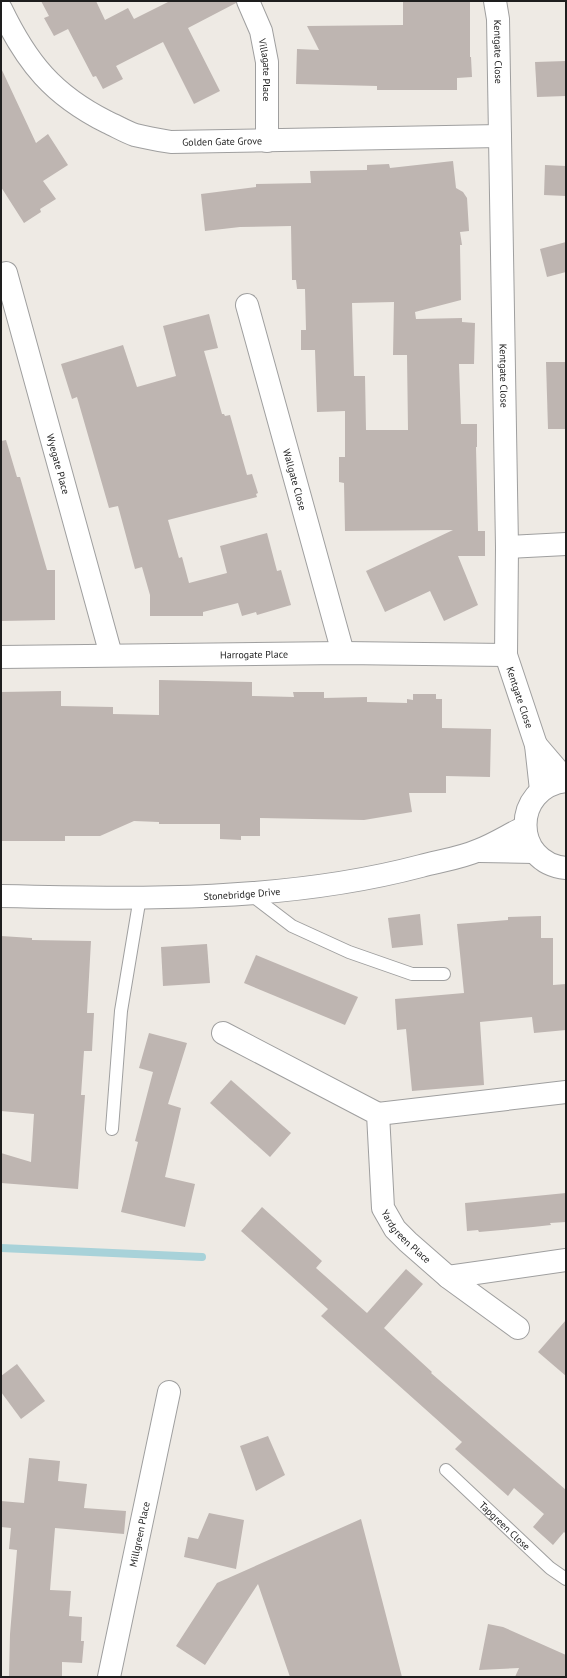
<svg xmlns="http://www.w3.org/2000/svg" width="567" height="1678" font-family="'PT Sans',sans-serif">
	<rect width="100%" height="100%" fill="#eeeae4"/>
	<g fill="none" stroke-linecap="round" stroke-linejoin="round">
		<path stroke="#a8d2d9" stroke-width="8" d="M 1,1248 L 202,1257"/>
	</g>
	<g fill="#beb5b1" fill-rule="evenodd">
		<path d="M 41,1 L 96,1 L 105,20 L 128,8 L 134,19 L 170,1 L 236,1 L 236,3 L 188,28 L 220,91 L 194,104 L 163,42 L 116,66 L 123,79 L 103,89 L 96,76 L 93,77 L 68,29 L 54,36 L 44,18 L 49,16 Z"/>
		<path d="M 403,1 L 470,1 L 470,57 L 471,57 L 472,77 L 457,78 L 457,90 L 377,90 L 377,86 L 296,84 L 297,49 L 319,50 L 307,26 L 403,25 Z"/>
		<path d="M 566,61 L 566,96 L 537,97 L 535,62 Z"/>
		<path d="M 1,68 L 36,143 L 48,134 L 68,165 L 43,181 L 56,199 L 40,209 L 41,212 L 24,223 L 1,187 Z"/>
		<path d="M 453,161 L 456,188 L 463,192 L 467,198 L 469,231 L 460,232 L 462,245 L 460,245 L 461,300 L 415,312 L 416,319 L 462,318 L 462,322 L 475,323 L 474,364 L 459,364 L 461,424 L 477,424 L 477,447 L 476,447 L 478,531 L 485,531 L 485,556 L 458,556 L 478,605 L 444,621 L 430,591 L 385,612 L 366,571 L 453,530 L 345,531 L 344,483 L 339,482 L 339,457 L 345,457 L 345,411 L 317,412 L 315,350 L 301,350 L 301,330 L 306,330 L 305,289 L 297,289 L 296,280 L 292,280 L 291,226 L 240,227 L 205,231 L 201,194 L 256,187 L 256,184 L 311,183 L 310,171 L 367,170 L 367,165 L 389,164 L 390,168 ZM 394,302 L 393,355 L 407,355 L 408,430 L 366,430 L 365,376 L 354,376 L 352,303 Z"/>
		<path d="M 545,165 L 566,166 L 566,196 L 544,195 Z"/>
		<path d="M 566,242 L 566,272 L 547,277 L 540,249 Z"/>
		<path d="M 209,314 L 218,348 L 204,351 L 222,414 L 224,414 L 225,416 L 230,415 L 247,475 L 252,474 L 258,493 L 256,494 L 257,497 L 168,520 L 179,558 L 182,557 L 189,583 L 227,573 L 220,546 L 267,533 L 277,571 L 281,570 L 291,605 L 257,615 L 256,612 L 242,616 L 238,603 L 203,612 L 203,616 L 150,616 L 150,595 L 142,567 L 135,569 L 118,506 L 109,508 L 77,397 L 72,399 L 61,364 L 123,345 L 137,387 L 176,376 L 163,326 Z"/>
		<path d="M 546,362 L 566,362 L 566,429 L 548,429 Z"/>
		<path d="M 6,440 L 17,477 L 20,477 L 47,570 L 55,570 L 55,620 L 1,621 L 1,441 Z"/>
		<path d="M 159,680 L 252,682 L 252,696 L 294,697 L 293,692 L 324,692 L 324,698 L 367,697 L 367,702 L 407,703 L 407,699 L 413,700 L 413,694 L 436,694 L 436,699 L 442,699 L 442,728 L 491,729 L 490,777 L 446,776 L 446,793 L 409,793 L 412,812 L 364,820 L 260,818 L 260,836 L 241,836 L 241,840 L 220,839 L 220,824 L 159,824 L 159,822 L 134,821 L 100,836 L 65,836 L 65,841 L 1,841 L 1,692 L 61,691 L 61,706 L 113,707 L 113,714 L 159,715 Z"/>
		<path d="M 420,914 L 423,945 L 392,948 L 388,918 Z"/>
		<path d="M 541,916 L 541,938 L 553,938 L 553,985 L 566,984 L 566,1030 L 534,1033 L 532,1017 L 480,1022 L 484,1085 L 412,1091 L 406,1029 L 397,1030 L 395,999 L 464,993 L 457,924 L 508,920 L 508,917 Z"/>
		<path d="M 1,936 L 32,938 L 32,940 L 91,941 L 87,1013 L 94,1013 L 92,1051 L 84,1051 L 81,1095 L 85,1095 L 78,1189 L 1,1183 L 1,1153 L 31,1162 L 34,1114 L 1,1111 Z"/>
		<path d="M 207,944 L 210,983 L 163,986 L 161,947 Z"/>
		<path d="M 256,955 L 358,997 L 345,1025 L 244,983 Z"/>
		<path d="M 149,1033 L 187,1043 L 168,1104 L 181,1108 L 165,1177 L 195,1184 L 185,1227 L 121,1212 L 138,1142 L 135,1141 L 153,1072 L 139,1068 Z"/>
		<path d="M 231,1080 L 291,1133 L 270,1157 L 210,1103 Z"/>
		<path d="M 566,1193 L 566,1222 L 550,1223 L 551,1225 L 533,1227 L 479,1232 L 478,1230 L 467,1231 L 465,1203 Z"/>
		<path d="M 262,1207 L 322,1261 L 316,1268 L 367,1313 L 406,1269 L 423,1284 L 384,1328 L 432,1372 L 431,1373 L 566,1490 L 566,1534 L 564,1532 L 553,1545 L 533,1527 L 544,1514 L 514,1488 L 508,1496 L 455,1449 L 462,1442 L 321,1316 L 328,1309 L 241,1231 Z"/>
		<path d="M 566,1320 L 566,1376 L 538,1352 Z"/>
		<path d="M 17,1364 L 45,1401 L 21,1419 L 1,1392 L 1,1376 Z"/>
		<path d="M 268,1436 L 285,1475 L 256,1491 L 240,1446 Z"/>
		<path d="M 29,1458 L 60,1461 L 58,1481 L 87,1484 L 84,1508 L 126,1511 L 124,1534 L 55,1528 L 50,1590 L 71,1591 L 69,1616 L 82,1617 L 81,1641 L 84,1641 L 82,1663 L 62,1662 L 62,1677 L 9,1677 L 10,1634 L 17,1550 L 9,1549 L 11,1528 L 1,1527 L 1,1501 L 24,1503 Z"/>
		<path d="M 209,1513 L 244,1520 L 236,1569 L 184,1557 L 188,1537 L 198,1539 Z"/>
		<path d="M 361,1519 L 402,1677 L 290,1677 L 258,1584 L 205,1665 L 176,1646 L 217,1583 Z"/>
		<path d="M 488,1624 L 503,1627 L 566,1655 L 566,1677 L 515,1677 L 519,1668 L 479,1670 Z"/>
	</g>
	<g fill="none" stroke-linecap="round" stroke-linejoin="round">
		<defs>
			<g id="service">
				<path d="M 250,894 L 292,926 L 349,952 L 412,974 L 444,974"/>
				<path d="M 112,1129 L 121,1011 L 140,897"/>
				<path id="s1" d="M 446,1470 L 550,1568 L 566,1579"/>
			</g>
			<g id="minor">
				<path id="s2" d="M 248,1 L 261,31 L 267,62 L 267,141"/>
				<path id="s3" d="M 495,1 L 498,19 L 507,547 L 506,655 L 536,745 L 541,790"/>
				<path id="s4" d="M 1,9 C 27,63 53,95 107,122 C 116,126 126,132 135,135 C 147,138 159,140 171,142 L 500,136"/>
				<path id="s5" d="M 6,273 L 111,655"/>
				<path id="s6" d="M 247,305 L 343,653"/>
				<path d="M 507,547 L 566,544"/>
				<path id="s7" d="M 1,657 L 343,653 L 506,655"/>
				<path d="M 536,745 L 566,780"/>
				<path id="s8" d="M 223,1033 L 378,1114 L 383,1208 L 395,1229 L 408,1242 L 448,1277 L 518,1328"/>
				<path d="M 378,1114 L 566,1092"/>
				<path d="M 448,1277 L 566,1260"/>
				<path id="s9" d="M 109,1677 L 169,1392"/>
			</g>
			<g id="tertiary">
				<path d="M 566,781 C 512,787 512,863 566,868"/>
				<path d="M 480,851 L 534,852"/>
				<path id="s10" d="M 1,896 C 141,899 285,902 421,866 C 440,861 461,858 479,850 C 495,844 510,834 525,827"/>
			</g>
		</defs>
		<use href="#service" stroke="#9f9f9f" stroke-width="14"/>
		<use href="#minor" stroke="#9f9f9f" stroke-width="24"/>
		<use href="#tertiary" stroke="#9f9f9f" stroke-width="24"/>
		<use href="#service" stroke="#fff" stroke-width="12"/>
		<use href="#minor" stroke="#fff" stroke-width="22"/>
		<use href="#tertiary" stroke="#fff" stroke-width="22"/>
	</g>
	<g text-anchor="middle" dominant-baseline="central" stroke-width="3" stroke-linejoin="round" paint-order="stroke">
		<g font-size="10" fill="#1e1e1e" stroke="#fff">
			<text stroke="none"><textPath href="#s3" startOffset="51">Kentgate Close</textPath></text>
			<text stroke="none"><textPath href="#s2" startOffset="72">Villagate Place</textPath></text>
			<text stroke="none"><textPath href="#s4" startOffset="277">Golden Gate Grove</textPath></text>
			<text stroke="none"><textPath href="#s3" startOffset="375">Kentgate Close</textPath></text>
			<text stroke="none"><textPath href="#s5" startOffset="198">Wyegate Place</textPath></text>
			<text stroke="none"><textPath href="#s6" startOffset="181">Wallgate Close</textPath></text>
			<text stroke="none"><textPath href="#s7" startOffset="253">Harrogate Place</textPath></text>
			<text stroke="none"><textPath href="#s3" startOffset="699">Kentgate Close</textPath></text>
			<text stroke="none"><textPath href="#s10" startOffset="241">Stonebridge Drive</textPath></text>
			<text stroke="none"><textPath href="#s8" startOffset="306">Yardgreen Place</textPath></text>
			<text stroke="none"><textPath href="#s1" startOffset="81">Tapgreen Close</textPath></text>
			<text stroke="none"><textPath href="#s9" startOffset="146">Millgreen Place</textPath></text>
		</g>
	</g>
	<rect width="567" height="1678" fill="none" stroke="#1e1e1e" stroke-width="4"/>
</svg>
